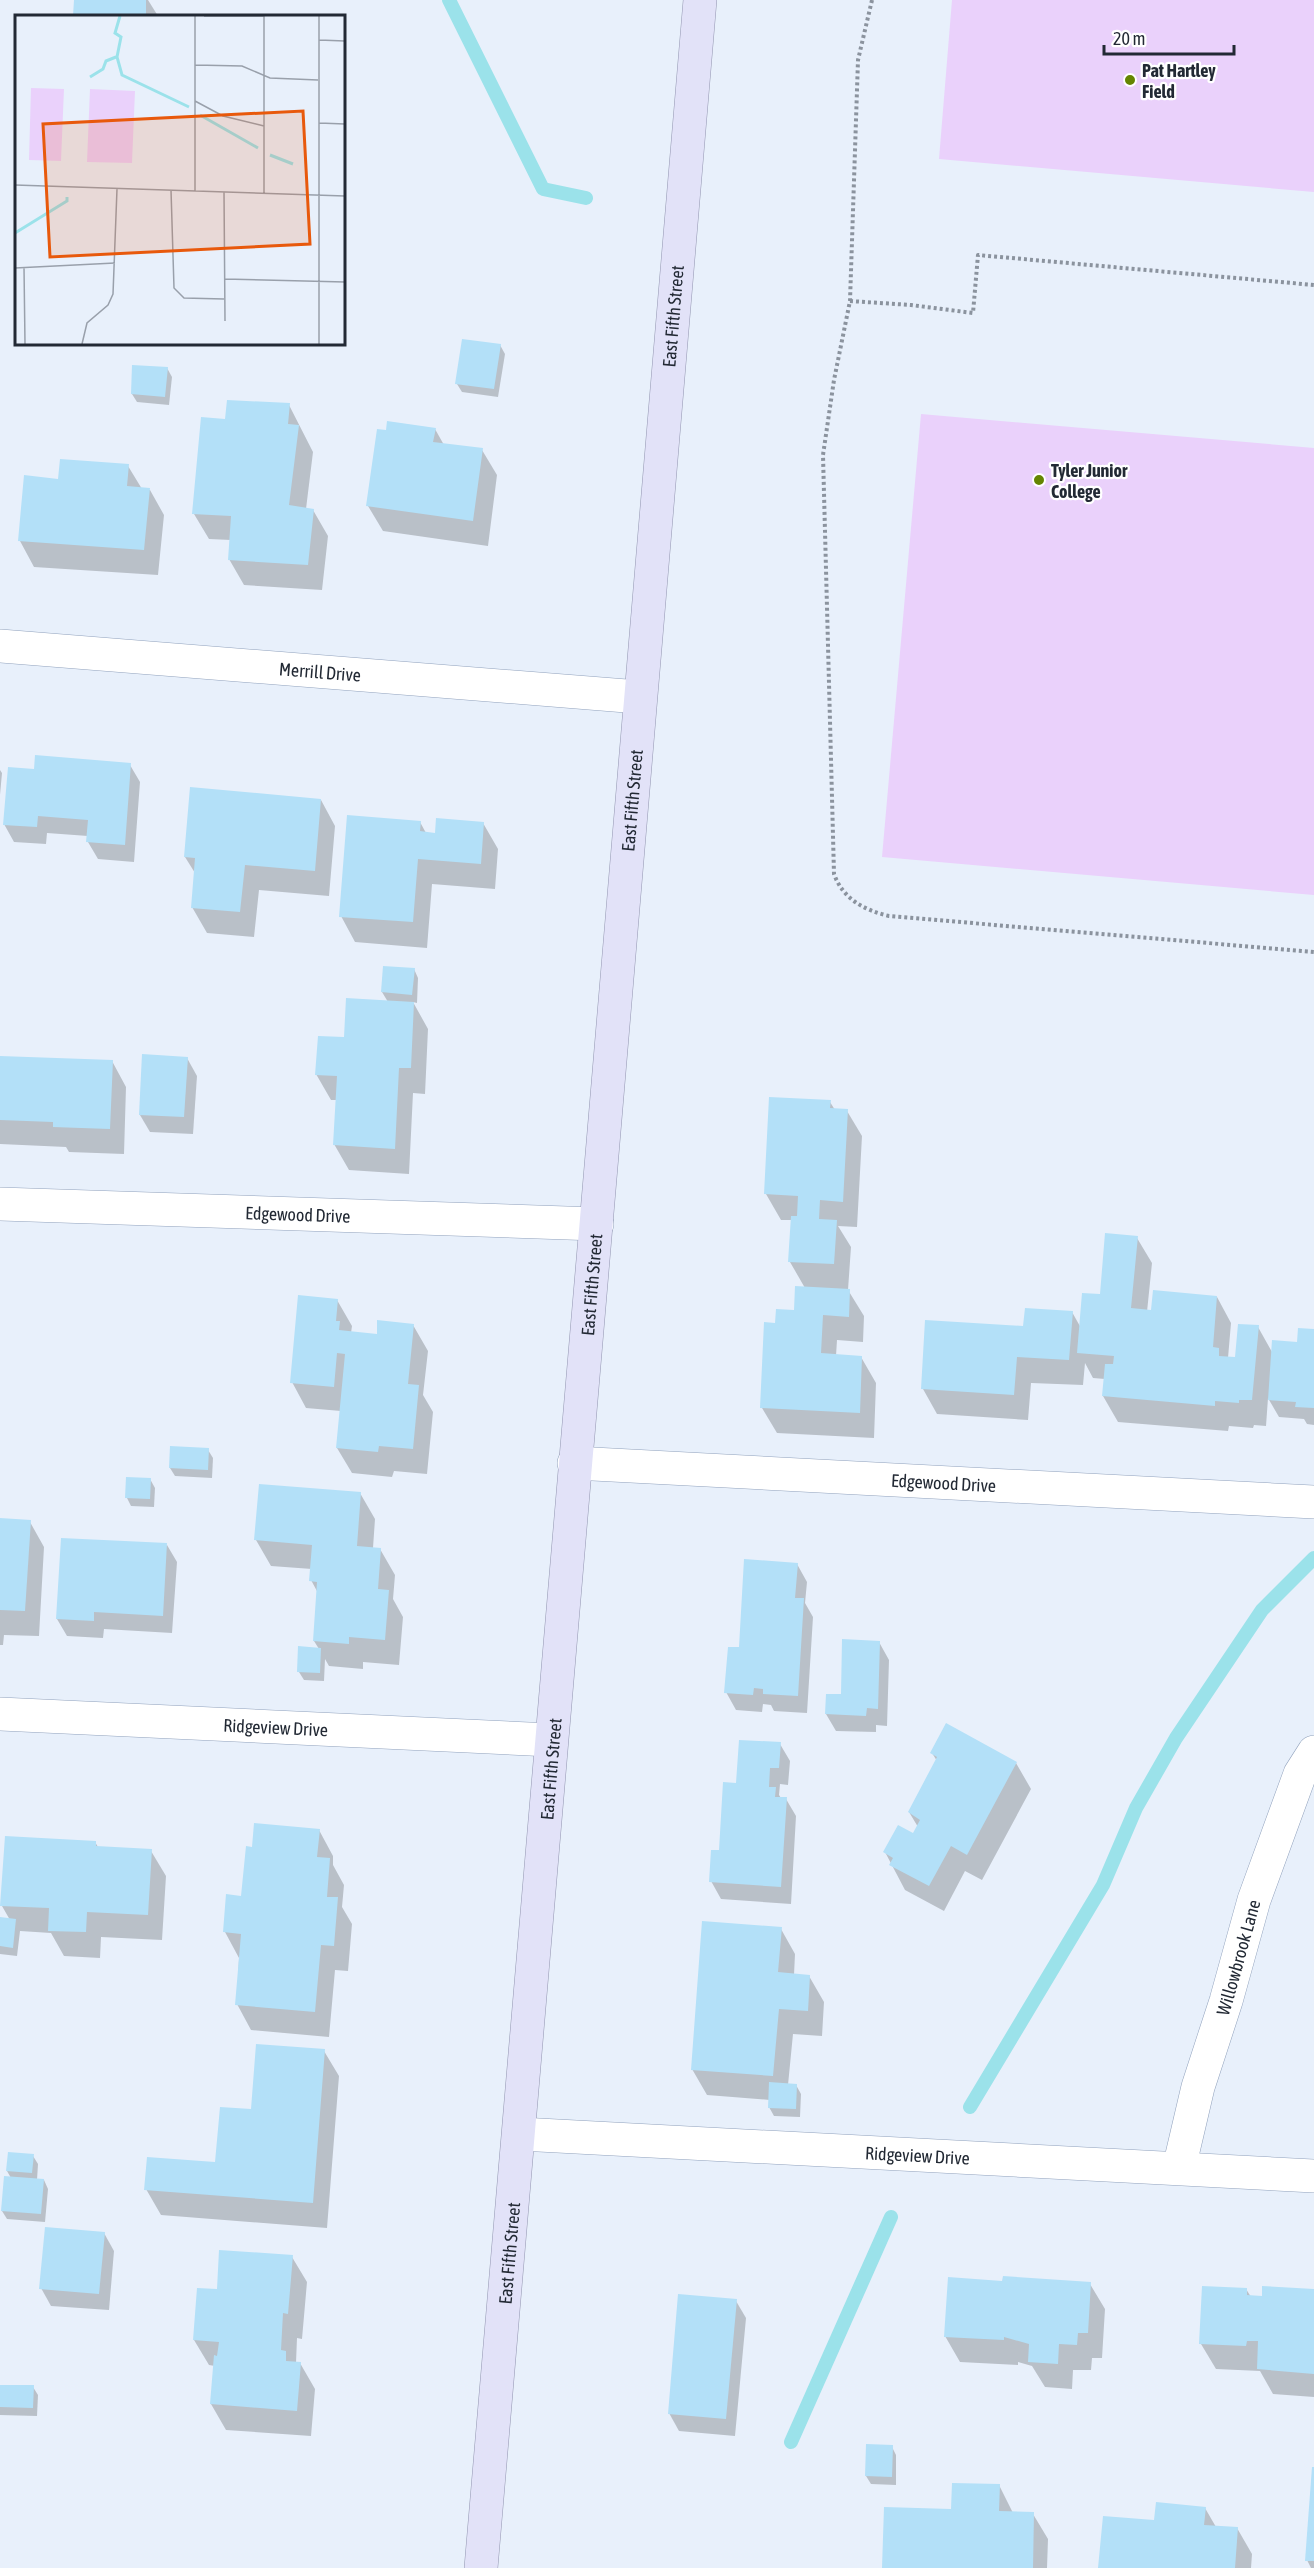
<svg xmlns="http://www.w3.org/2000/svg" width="1314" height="2568" font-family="'Asap Condensed',sans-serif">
	<rect width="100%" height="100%" fill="#e8f0fb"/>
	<g fill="#ead1fb">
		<path d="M 952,0 L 1314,0 L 1314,192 L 939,159 Z"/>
		<path d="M 921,414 L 1314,448 L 1314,895 L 882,857 Z"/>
	</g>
	<g fill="#0003">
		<path d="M 76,0 L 148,0 L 158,16 L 75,16 Z"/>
		<path d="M 500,345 L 505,354 L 498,397 L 462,392 L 457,384 Z"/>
		<path d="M 167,368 L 172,377 L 169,405 L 137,402 L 132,394 Z"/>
		<path d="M 289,405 L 313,452 L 306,509 L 313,510 L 328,536 L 322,590 L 244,585 L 229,559 L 231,540 L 209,539 L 194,514 L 226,421 Z"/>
		<path d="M 435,429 L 444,445 L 482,450 L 497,475 L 488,546 L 383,531 L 368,506 Z"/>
		<path d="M 128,466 L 142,489 L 150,490 L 164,515 L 158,575 L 34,567 L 20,541 L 60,481 Z"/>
		<path d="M 130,765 L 140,782 L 134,862 L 98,859 L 88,842 L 88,836 L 47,833 L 46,844 L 14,842 L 4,824 L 35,771 Z"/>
		<path d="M 0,770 L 2,773 L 0,795 Z"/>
		<path d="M 321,800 L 335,826 L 329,896 L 259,890 L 254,937 L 207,933 L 192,907 L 195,873 L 185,857 Z"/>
		<path d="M 420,822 L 426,833 L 437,834 L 483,823 L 498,849 L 495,889 L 432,884 L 427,948 L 355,942 L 341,916 Z"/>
		<path d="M 414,969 L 418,978 L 417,1003 L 413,1002 L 428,1029 L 425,1094 L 413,1093 L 409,1174 L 349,1170 L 334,1144 L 337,1100 L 331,1100 L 316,1074 L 345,1039 L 388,1002 L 382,992 Z"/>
		<path d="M 0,1058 L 112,1061 L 126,1087 L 124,1154 L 69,1152 L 66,1147 L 0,1144 Z"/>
		<path d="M 187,1058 L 197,1076 L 193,1134 L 150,1132 L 140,1115 Z"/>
		<path d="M 830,1102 L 835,1110 L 847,1111 L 862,1136 L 857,1227 L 838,1226 L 851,1247 L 848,1290 L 864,1316 L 863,1342 L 837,1340 L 836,1356 L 861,1357 L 876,1383 L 874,1438 L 777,1433 L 762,1408 L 776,1324 L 795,1311 L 805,1288 L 790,1262 L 792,1220 L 781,1220 L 766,1194 Z"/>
		<path d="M 1137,1238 L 1152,1263 L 1147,1312 L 1217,1297 L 1231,1323 L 1228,1358 L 1237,1359 L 1258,1327 L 1272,1352 L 1299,1343 L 1314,1330 L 1314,1425 L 1307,1424 L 1304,1419 L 1279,1417 L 1268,1398 L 1266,1426 L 1254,1425 L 1253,1428 L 1229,1426 L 1228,1431 L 1118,1422 L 1103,1396 L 1105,1379 L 1093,1378 L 1085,1363 L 1083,1385 L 1031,1383 L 1028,1420 L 937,1414 L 923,1389 L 1025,1328 L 1072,1312 L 1081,1328 Z"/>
		<path d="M 337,1300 L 352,1326 L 351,1333 L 378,1335 L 413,1325 L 428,1351 L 423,1395 L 433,1412 L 427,1474 L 394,1471 L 392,1477 L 352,1473 L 337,1448 L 341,1411 L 306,1408 L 292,1382 Z"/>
		<path d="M 208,1450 L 213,1458 L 212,1478 L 175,1476 L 170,1468 Z"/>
		<path d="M 150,1479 L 155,1488 L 154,1507 L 131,1506 L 127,1498 Z"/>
		<path d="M 360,1493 L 375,1519 L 373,1548 L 380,1549 L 395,1575 L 393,1599 L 403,1617 L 399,1665 L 363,1662 L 363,1669 L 329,1666 L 325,1659 L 324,1681 L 304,1680 L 299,1672 L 319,1649 L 314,1641 L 318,1593 L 311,1580 L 312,1569 L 271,1566 L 256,1540 Z"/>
		<path d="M 0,1520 L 30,1522 L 44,1547 L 39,1636 L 4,1635 L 3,1645 L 0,1645 Z"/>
		<path d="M 167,1545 L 177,1562 L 172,1633 L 104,1629 L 103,1638 L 67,1636 L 57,1619 Z"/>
		<path d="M 797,1564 L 807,1582 L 805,1603 L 813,1617 L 807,1713 L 774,1711 L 771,1705 L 763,1704 L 762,1712 L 736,1710 L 726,1692 L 740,1649 Z"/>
		<path d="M 879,1642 L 889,1660 L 887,1726 L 876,1725 L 876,1732 L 836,1731 L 826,1714 L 842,1695 Z"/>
		<path d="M 780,1744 L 790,1761 L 788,1785 L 780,1784 L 779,1795 L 781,1798 L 786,1799 L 796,1816 L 791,1904 L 721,1899 L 711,1881 L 738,1785 Z"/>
		<path d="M 932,1753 L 1016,1763 L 1031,1789 L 982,1880 L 965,1871 L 944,1911 L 905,1890 L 885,1852 L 914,1835 L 918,1827 L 909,1812 L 937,1761 Z"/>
		<path d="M 319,1830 L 333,1856 L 333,1865 L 344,1885 L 342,1907 L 352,1924 L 348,1971 L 335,1970 L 329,2037 L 251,2030 L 237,2004 L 239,1958 L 225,1932 L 242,1897 L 253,1848 Z"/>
		<path d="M 95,1842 L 98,1847 L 151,1851 L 166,1876 L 162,1940 L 101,1937 L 100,1958 L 64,1956 L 51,1933 L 20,1931 L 17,1956 L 0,1954 L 0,1919 L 10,1920 L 2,1906 Z"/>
		<path d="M 781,1929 L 795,1954 L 794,1975 L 809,1976 L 824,2002 L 822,2036 L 793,2034 L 788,2085 L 796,2085 L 801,2094 L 800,2117 L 774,2116 L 769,2107 L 770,2100 L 707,2095 L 692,2069 Z"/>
		<path d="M 324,2051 L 339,2076 L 327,2228 L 161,2215 L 146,2189 L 217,2164 L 252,2111 Z"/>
		<path d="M 33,2156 L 38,2164 L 37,2180 L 44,2180 L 48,2189 L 45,2222 L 7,2219 L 2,2211 L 11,2178 L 7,2171 Z"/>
		<path d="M 104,2233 L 114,2251 L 109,2310 L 51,2306 L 41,2288 Z"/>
		<path d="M 292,2257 L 307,2282 L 302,2339 L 297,2338 L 296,2363 L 300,2363 L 315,2389 L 311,2436 L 226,2430 L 211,2404 L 215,2366 L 209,2365 L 194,2340 L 218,2291 Z"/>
		<path d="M 1004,2282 L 1090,2284 L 1105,2309 L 1102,2358 L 1092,2358 L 1091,2370 L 1073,2370 L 1072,2389 L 1045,2387 L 1032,2366 L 1018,2362 L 1018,2365 L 960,2362 L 945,2336 Z"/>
		<path d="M 1246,2289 L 1251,2297 L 1263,2298 L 1314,2290 L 1314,2397 L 1273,2394 L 1260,2371 L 1216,2369 L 1201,2344 Z"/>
		<path d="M 736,2301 L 746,2318 L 735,2436 L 679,2431 L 669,2413 Z"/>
		<path d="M 0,2386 L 33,2387 L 38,2395 L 37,2416 L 0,2415 Z"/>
		<path d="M 892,2447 L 896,2455 L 896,2485 L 871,2484 L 866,2476 Z"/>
		<path d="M 1314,2472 L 1314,2568 L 1311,2568 L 1307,2560 Z"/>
		<path d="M 999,2485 L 1013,2513 L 1033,2514 L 1048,2539 L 1047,2568 L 884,2568 L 953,2510 Z"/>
		<path d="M 1205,2508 L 1216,2527 L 1237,2528 L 1252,2554 L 1251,2568 L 1100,2568 L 1155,2522 Z"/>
	</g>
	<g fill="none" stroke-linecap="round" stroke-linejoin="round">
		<g stroke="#9be2ea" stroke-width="14">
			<path d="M 449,0 L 543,189 L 586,198"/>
			<path d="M 970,2107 L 1103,1885 L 1136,1808 L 1176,1738 L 1262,1610 L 1314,1558"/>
			<path d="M 791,2442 L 891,2217"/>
		</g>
	</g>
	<g fill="#b3e0f8">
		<path d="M 74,0 L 146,0 L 146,16 L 73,16 Z"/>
		<path d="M 462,339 L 501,344 L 494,389 L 455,384 Z"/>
		<path d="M 132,365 L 168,367 L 165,397 L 131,394 Z"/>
		<path d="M 227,400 L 290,403 L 288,424 L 299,425 L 289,505 L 314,509 L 308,565 L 228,560 L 231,516 L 192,514 L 201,417 L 225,419 Z"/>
		<path d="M 387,421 L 436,428 L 433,442 L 483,448 L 473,521 L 366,506 L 377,429 L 386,430 Z"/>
		<path d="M 60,459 L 129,464 L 127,486 L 150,488 L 144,550 L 18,541 L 24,475 L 58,479 Z"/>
		<path d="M 35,755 L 131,763 L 125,845 L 86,842 L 88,820 L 38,816 L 37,827 L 3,825 L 8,767 L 34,769 Z"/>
		<path d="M 190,787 L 321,799 L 315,871 L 245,865 L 240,912 L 191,908 L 195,858 L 184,857 Z"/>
		<path d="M 347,815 L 421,821 L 420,831 L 435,833 L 436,818 L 484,822 L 481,864 L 418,859 L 413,922 L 339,917 Z"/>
		<path d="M 383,966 L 415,968 L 412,995 L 381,992 Z"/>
		<path d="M 346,998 L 414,1002 L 411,1068 L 399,1068 L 395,1149 L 333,1145 L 337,1076 L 315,1075 L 318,1036 L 344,1037 Z"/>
		<path d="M 142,1054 L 188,1057 L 184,1117 L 139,1115 Z"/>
		<path d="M 0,1056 L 113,1060 L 110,1129 L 53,1127 L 53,1122 L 0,1120 Z"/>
		<path d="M 769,1097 L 831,1100 L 830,1108 L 848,1109 L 843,1202 L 820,1200 L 819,1219 L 837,1220 L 834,1264 L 788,1262 L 791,1216 L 797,1216 L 798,1196 L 764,1194 Z"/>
		<path d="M 1105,1233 L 1138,1236 L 1131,1308 L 1151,1310 L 1153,1290 L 1217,1296 L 1213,1347 L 1219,1348 L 1219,1356 L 1235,1357 L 1238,1324 L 1259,1325 L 1252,1400 L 1239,1400 L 1239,1403 L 1215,1401 L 1215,1406 L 1102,1396 L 1105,1364 L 1113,1364 L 1114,1356 L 1077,1353 L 1082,1293 L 1100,1294 Z"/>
		<path d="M 795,1286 L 850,1289 L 849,1317 L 823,1315 L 821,1353 L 862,1356 L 860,1413 L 760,1408 L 764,1322 L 775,1323 L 776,1309 L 794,1310 Z"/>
		<path d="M 298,1295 L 338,1299 L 336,1321 L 340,1321 L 339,1330 L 377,1334 L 377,1320 L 414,1324 L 408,1384 L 419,1385 L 413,1449 L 379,1446 L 378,1452 L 336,1448 L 345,1354 L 337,1353 L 334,1387 L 290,1383 Z"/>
		<path d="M 1025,1308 L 1073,1311 L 1069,1360 L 1017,1357 L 1014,1395 L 921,1389 L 925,1320 L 1023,1326 Z"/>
		<path d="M 1298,1328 L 1314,1329 L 1314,1408 L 1295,1407 L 1296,1402 L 1268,1400 L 1272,1340 L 1297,1342 Z"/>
		<path d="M 170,1446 L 209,1448 L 208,1470 L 169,1468 Z"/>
		<path d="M 126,1477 L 151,1478 L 150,1499 L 125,1498 Z"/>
		<path d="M 259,1484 L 361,1492 L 357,1546 L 381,1548 L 378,1589 L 389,1590 L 385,1640 L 349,1637 L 349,1644 L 313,1641 L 317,1582 L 309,1581 L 312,1545 L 254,1540 Z"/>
		<path d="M 0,1518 L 31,1520 L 25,1611 L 0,1610 Z"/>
		<path d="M 61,1538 L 167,1543 L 163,1616 L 94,1612 L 94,1621 L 56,1619 Z"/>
		<path d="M 744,1559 L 798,1563 L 795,1598 L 804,1598 L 798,1696 L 763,1694 L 763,1689 L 754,1688 L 753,1695 L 724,1693 L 728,1647 L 739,1647 Z"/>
		<path d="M 842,1639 L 880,1641 L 878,1709 L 867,1708 L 866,1716 L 825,1714 L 826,1694 L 841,1694 Z"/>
		<path d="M 298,1646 L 321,1648 L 320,1673 L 297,1672 Z"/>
		<path d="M 946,1723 L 1017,1762 L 967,1855 L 951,1846 L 929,1886 L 889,1865 L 893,1858 L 883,1852 L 898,1825 L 913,1833 L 920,1820 L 908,1812 L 937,1757 L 930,1753 Z"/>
		<path d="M 739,1740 L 781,1742 L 779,1768 L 770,1768 L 769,1787 L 776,1787 L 775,1797 L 787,1797 L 781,1887 L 709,1882 L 711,1850 L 719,1850 L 723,1782 L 736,1783 Z"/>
		<path d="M 254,1823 L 320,1829 L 317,1857 L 330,1858 L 327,1897 L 338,1897 L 334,1946 L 321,1945 L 315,2012 L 235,2005 L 241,1934 L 223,1932 L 226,1894 L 241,1896 L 246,1846 L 252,1847 Z"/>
		<path d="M 5,1836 L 96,1841 L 96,1846 L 152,1849 L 148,1915 L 87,1912 L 86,1932 L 48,1931 L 49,1908 L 0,1906 Z"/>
		<path d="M 0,1917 L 16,1919 L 13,1948 L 0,1946 Z"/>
		<path d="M 702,1921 L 782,1927 L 778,1972 L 810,1975 L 808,2011 L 779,2009 L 773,2076 L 691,2070 Z"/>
		<path d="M 256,2044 L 325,2049 L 313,2203 L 144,2190 L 147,2157 L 215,2162 L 220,2107 L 251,2109 Z"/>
		<path d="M 769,2082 L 797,2084 L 796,2109 L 768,2108 Z"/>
		<path d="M 8,2152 L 34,2154 L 32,2173 L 6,2171 Z"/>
		<path d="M 4,2176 L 44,2179 L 41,2214 L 1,2211 Z"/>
		<path d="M 45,2227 L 105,2232 L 99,2294 L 39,2289 Z"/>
		<path d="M 219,2250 L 293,2255 L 288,2314 L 283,2313 L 281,2350 L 286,2351 L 286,2361 L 301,2362 L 297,2411 L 210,2404 L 214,2355 L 217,2356 L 219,2342 L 193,2340 L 197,2288 L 217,2289 Z"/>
		<path d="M 1003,2276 L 1091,2282 L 1088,2333 L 1078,2333 L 1077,2345 L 1059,2344 L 1058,2364 L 1028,2362 L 1029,2344 L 1004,2337 L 1004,2340 L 944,2337 L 948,2277 L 1002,2281 Z"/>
		<path d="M 1202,2286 L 1247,2288 L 1247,2295 L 1262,2296 L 1262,2286 L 1314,2289 L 1314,2374 L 1257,2369 L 1258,2341 L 1247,2341 L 1246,2346 L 1199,2344 Z"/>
		<path d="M 678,2294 L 737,2299 L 726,2419 L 668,2414 Z"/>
		<path d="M 0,2385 L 34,2385 L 33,2408 L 0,2407 Z"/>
		<path d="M 866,2444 L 893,2445 L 892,2477 L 865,2476 Z"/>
		<path d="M 1312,2467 L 1314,2467 L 1314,2561 L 1305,2561 Z"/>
		<path d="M 952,2483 L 1000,2484 L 999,2511 L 1034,2512 L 1033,2568 L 882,2568 L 884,2507 L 951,2509 Z"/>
		<path d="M 1156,2502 L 1206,2507 L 1204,2525 L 1238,2527 L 1235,2568 L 1098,2568 L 1103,2516 L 1154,2520 Z"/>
	</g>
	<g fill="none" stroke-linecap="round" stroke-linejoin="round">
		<defs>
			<g id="street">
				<path id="s1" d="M 0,646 L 639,697"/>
				<path id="s2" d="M 0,1204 L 597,1224"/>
				<path id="s3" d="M 574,1463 L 1314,1502"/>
				<path id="s4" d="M 0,1714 L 551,1740"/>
				<path id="s5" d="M 520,2134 L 1314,2176"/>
				<path id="s6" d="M 1179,2168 L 1198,2087 L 1226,2001 L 1254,1900 L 1300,1774 L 1314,1752"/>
			</g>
			<g id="primary">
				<path id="s7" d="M 481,2568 C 558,1712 625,856 700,0"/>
			</g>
		</defs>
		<use href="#street" stroke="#91a2bd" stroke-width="34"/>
		<use href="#primary" stroke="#9295b0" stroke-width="34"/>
		<g stroke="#8b939e" stroke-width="4" stroke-dasharray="3 3" stroke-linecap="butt">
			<path d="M 872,0 L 858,60 L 850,301 L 834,380 L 823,455 L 834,874 C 843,899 864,910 889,916 L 1314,952"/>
			<path d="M 850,301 L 911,305 L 973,313 L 978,255 L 1314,285"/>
		</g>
		<use href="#street" stroke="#fff" stroke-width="33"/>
		<use href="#primary" stroke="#e2e2f8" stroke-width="33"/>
	</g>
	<g fill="#648501" stroke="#fff" stroke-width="2">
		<circle cx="1130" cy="80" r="6"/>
		<circle cx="1039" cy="480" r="6"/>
	</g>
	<g text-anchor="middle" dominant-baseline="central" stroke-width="4.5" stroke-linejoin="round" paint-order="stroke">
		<g font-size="18" font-weight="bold" fill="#222934" stroke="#fff" text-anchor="start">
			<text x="1142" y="70">Pat Hartley<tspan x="1142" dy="21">Field</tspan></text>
			<text x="1051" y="470">Tyler Junior<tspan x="1051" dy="21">College</tspan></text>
		</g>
		<g font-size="18" fill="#222934" stroke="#fff">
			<text stroke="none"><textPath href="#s7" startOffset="2260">East Fifth Street</textPath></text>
			<text stroke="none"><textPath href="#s1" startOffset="321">Merrill Drive</textPath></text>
			<text stroke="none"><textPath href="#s7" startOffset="1774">East Fifth Street</textPath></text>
			<text stroke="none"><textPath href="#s2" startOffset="298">Edgewood Drive</textPath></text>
			<text stroke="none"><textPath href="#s7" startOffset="1288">East Fifth Street</textPath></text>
			<text stroke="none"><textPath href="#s3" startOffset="370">Edgewood Drive</textPath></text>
			<text stroke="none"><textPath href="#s4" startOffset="276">Ridgeview Drive</textPath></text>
			<text stroke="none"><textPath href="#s7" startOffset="802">East Fifth Street</textPath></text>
			<text stroke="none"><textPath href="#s6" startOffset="219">Willowbrook Lane</textPath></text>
			<text stroke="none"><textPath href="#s5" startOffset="398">Ridgeview Drive</textPath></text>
			<text stroke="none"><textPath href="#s7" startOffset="316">East Fifth Street</textPath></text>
		</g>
	</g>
	<g transform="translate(15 15)">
		<rect width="330" height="330" fill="#e8f0fb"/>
		<path d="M 16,73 L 49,74 L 46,146 L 14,145 ZM 75,74 L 120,76 L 117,148 L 72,147 Z" fill="#ead1fb"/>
		<path fill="none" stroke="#9be2ea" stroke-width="3" d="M 105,1 L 100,18 L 106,22 L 102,42 L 107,60 L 174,92M 75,62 L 88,54 L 91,46 L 101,42M 185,100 L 243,133M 255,140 L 278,149M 0,218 L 52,186 L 52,182"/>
		<path fill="none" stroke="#99a0ab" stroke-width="1.5" d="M 180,1 L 180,176M 189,1 L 249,1M 249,1 L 249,178M 304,1 L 304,329M 304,25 L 330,26M 180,50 L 227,51 L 255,63 L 303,65M 180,86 L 208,101 L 249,111M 304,108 L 330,109M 0,170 L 330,181M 156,175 L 159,273 L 169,283 L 209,284M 209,177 L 210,306M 9,252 L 10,329M 0,253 L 100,248M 209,264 L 330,267M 67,329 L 72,308 L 93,290 L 98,279 L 102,174"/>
		<path fill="#e8590c" fill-opacity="0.15" stroke="#e8590c" stroke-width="3" d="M 288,96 L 295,229 L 35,242 L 28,109 Z"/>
		<rect width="330" height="330" fill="none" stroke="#222934" stroke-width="3"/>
	</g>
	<path d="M1104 45v9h130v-9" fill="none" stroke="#222934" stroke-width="3"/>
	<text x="1113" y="45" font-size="18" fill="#222934" stroke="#ffffff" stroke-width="4.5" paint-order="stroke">20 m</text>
</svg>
